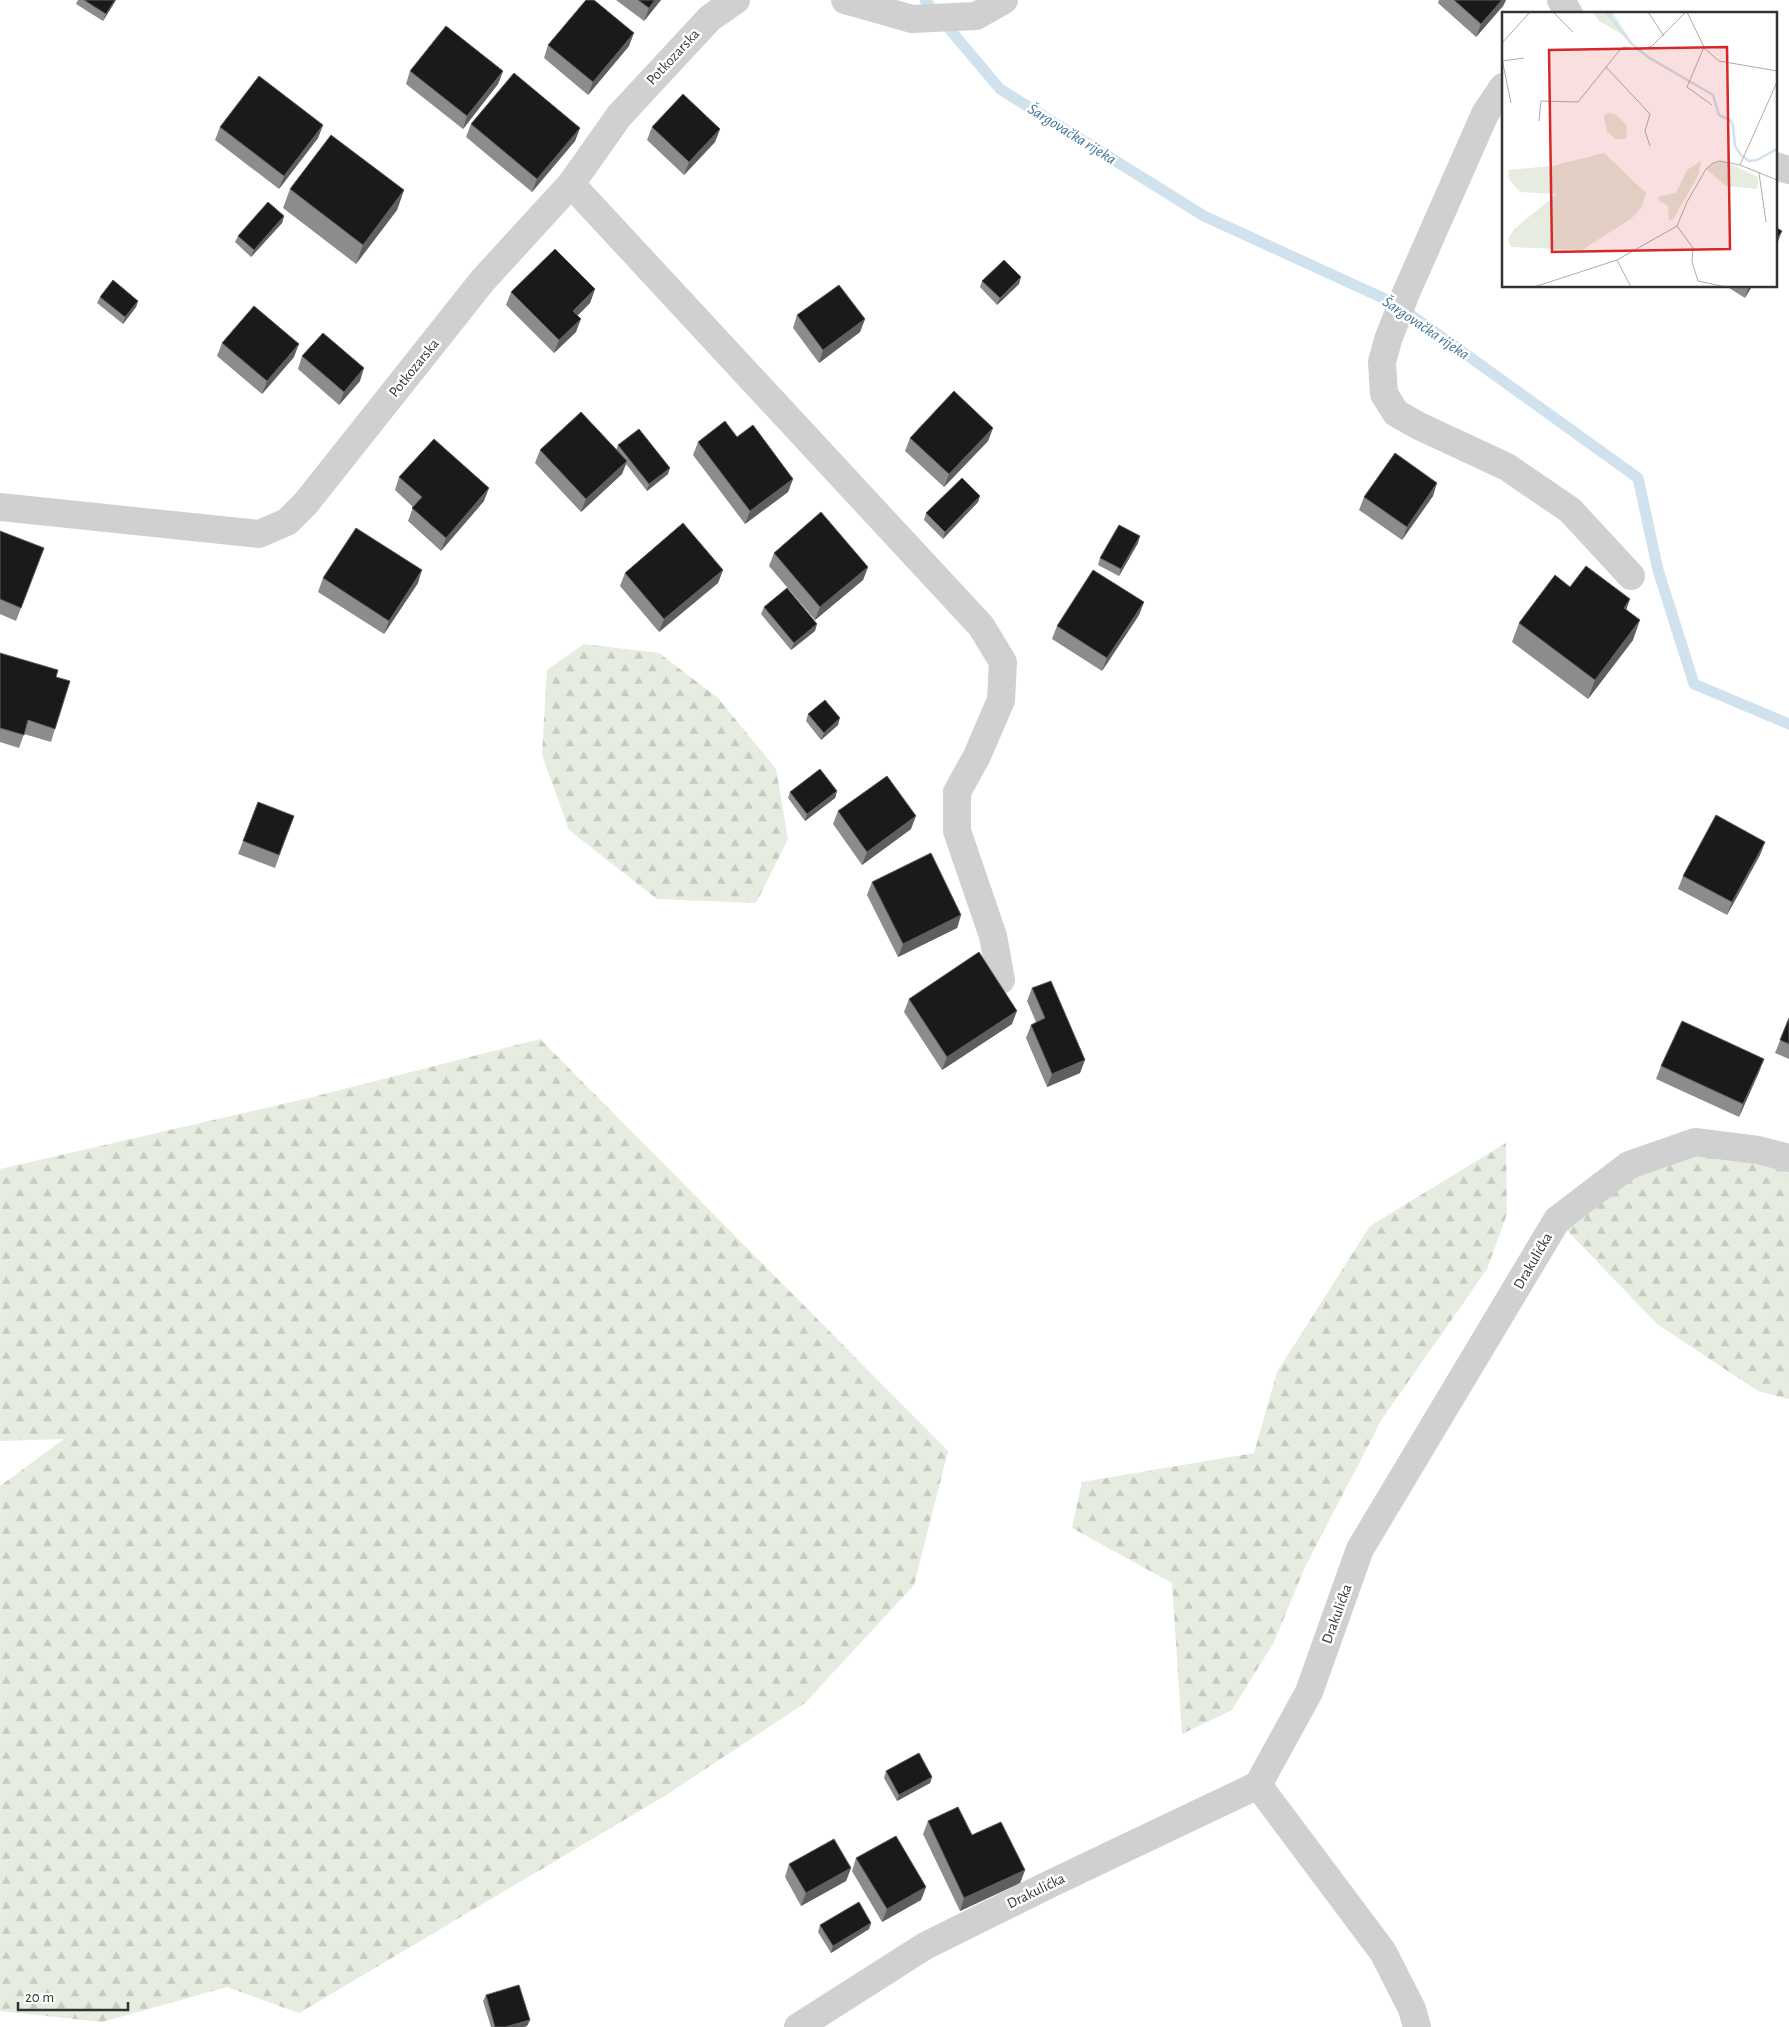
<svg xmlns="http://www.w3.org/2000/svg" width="1789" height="2027" font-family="'Alegreya Sans',sans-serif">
	<defs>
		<pattern id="forest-firs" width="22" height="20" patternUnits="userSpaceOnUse" patternTransform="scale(1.25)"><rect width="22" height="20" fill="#e6ecdf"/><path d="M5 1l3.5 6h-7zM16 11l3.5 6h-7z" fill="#c6cbc0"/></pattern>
	</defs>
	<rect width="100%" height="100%" fill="#fff"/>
	<g fill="url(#forest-firs)">
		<path d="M 584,644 L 659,653 L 718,698 L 776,769 L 788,839 L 756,903 L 657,899 L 569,830 L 542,755 L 547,670 Z"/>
		<path d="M 540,1039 L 948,1451 L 914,1585 L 805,1703 L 663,1797 L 299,2013 L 227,1987 L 102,2022 L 0,2011 L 0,1486 L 64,1439 L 0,1441 L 0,1169 L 305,1099 Z"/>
		<path d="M 1695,1142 L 1789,1164 L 1789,1399 L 1758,1391 L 1657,1324 L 1557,1220 Z"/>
		<path d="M 1506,1143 L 1507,1214 L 1487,1269 L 1382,1419 L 1305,1567 L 1274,1642 L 1232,1710 L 1182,1734 L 1172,1583 L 1072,1528 L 1082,1482 L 1254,1453 L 1277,1372 L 1370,1226 Z"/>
	</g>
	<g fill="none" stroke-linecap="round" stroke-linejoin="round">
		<path stroke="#cfe2ee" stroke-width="11" d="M 925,0 L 1000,89 L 1204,216 L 1396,304 L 1638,478 L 1658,570 L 1694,684 L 1789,724"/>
		<g stroke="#d0d0d0" stroke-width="28">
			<path d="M 845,0 L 912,19 L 976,16 L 1004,0"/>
			<path d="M 1503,87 L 1485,114 L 1406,293 L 1388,340 L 1382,362 L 1384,394 L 1396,413 L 1419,426 L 1507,467 L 1570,510 L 1631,576"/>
			<path d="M 571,184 L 981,626 L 1003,662 L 1001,700 L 977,756 L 957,792 L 957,831 L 993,936 L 1001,980"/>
			<path d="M 0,507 L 259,534 L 287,522 L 306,503 L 483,280 L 571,184 L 619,116 L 710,18 L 736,0"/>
			<path d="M 1258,1785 L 1383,1952 L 1412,2009 L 1417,2027"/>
			<path d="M 798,2027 L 925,1946 L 1052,1883 L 1258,1785 L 1309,1692 L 1360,1549 L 1557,1220 L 1629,1165 L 1695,1142 L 1758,1150 L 1789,1158"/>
		</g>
		<g stroke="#d0d0d0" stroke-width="28">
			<path d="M 1561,0 L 1569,14"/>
			<path d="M 1775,166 L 1789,170"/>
		</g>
	</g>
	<g fill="#8c8c8c">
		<path d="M 78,0 L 116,0 L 103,21 L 76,4 Z"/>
		<path d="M 616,0 L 661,0 L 644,21 Z"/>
		<path d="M 1439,0 L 1506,0 L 1503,6 L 1476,37 L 1438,3 Z"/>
		<path d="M 548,45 L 629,46 L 588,95 L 544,58 Z"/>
		<path d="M 410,71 L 503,71 L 498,84 L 463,129 L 406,84 Z"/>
		<path d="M 471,124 L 580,128 L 575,141 L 532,192 L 466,137 Z"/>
		<path d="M 323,125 L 318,138 L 279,189 L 215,140 L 220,127 Z"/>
		<path d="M 652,127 L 720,129 L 715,142 L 684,175 L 647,140 Z"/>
		<path d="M 290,189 L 404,190 L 397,210 L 356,264 L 283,208 Z"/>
		<path d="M 284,216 L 282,223 L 251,257 L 235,242 L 238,236 Z"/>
		<path d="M 982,281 L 1019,284 L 997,305 L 980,287 Z"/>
		<path d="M 1726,286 L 1752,286 L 1745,298 Z"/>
		<path d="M 595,289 L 590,303 L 578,315 L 576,332 L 554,353 L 506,305 L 511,292 Z"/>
		<path d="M 100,297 L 138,301 L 136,307 L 123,324 L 97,303 Z"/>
		<path d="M 797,315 L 865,319 L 860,332 L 819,363 L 793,328 Z"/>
		<path d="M 222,343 L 294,357 L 262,394 L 217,356 Z"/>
		<path d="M 302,356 L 360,381 L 339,405 L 298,369 Z"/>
		<path d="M 993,428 L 988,441 L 944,487 L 905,451 L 910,438 Z"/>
		<path d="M 737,437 L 793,479 L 788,492 L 745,524 L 693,455 L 698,442 Z"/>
		<path d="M 618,445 L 668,474 L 647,491 L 626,464 L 622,474 L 581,512 L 535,463 L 540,450 L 616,450 Z"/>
		<path d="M 399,477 L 484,501 L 441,551 L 408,521 L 413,507 L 395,490 Z"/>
		<path d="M 980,496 L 978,502 L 943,539 L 924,520 L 926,513 Z"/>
		<path d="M 1433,496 L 1402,540 L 1359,510 L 1364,497 Z"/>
		<path d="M 0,531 L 44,548 L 16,621 L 0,614 Z"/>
		<path d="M 1138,543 L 1119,576 L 1098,565 L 1100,558 Z"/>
		<path d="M 774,553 L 868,567 L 863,580 L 815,620 L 769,566 Z"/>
		<path d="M 723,570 L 718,583 L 659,632 L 620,586 L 625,573 Z"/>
		<path d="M 323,578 L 418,583 L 384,634 L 318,592 Z"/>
		<path d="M 1570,587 L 1626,610 L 1633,640 L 1588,699 L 1512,642 L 1519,623 Z"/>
		<path d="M 1144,602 L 1139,615 L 1102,671 L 1052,639 L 1057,626 Z"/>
		<path d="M 764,607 L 815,631 L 791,650 L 761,614 Z"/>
		<path d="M 0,653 L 56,677 L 55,729 L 51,742 L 24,734 L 19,748 L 0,742 Z"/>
		<path d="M 808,714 L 838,725 L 821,740 L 806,721 Z"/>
		<path d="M 837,791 L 835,798 L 805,821 L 788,798 L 790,792 Z"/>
		<path d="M 258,802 L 294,816 L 275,868 L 238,854 Z"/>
		<path d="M 838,811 L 911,829 L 862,865 L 833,824 Z"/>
		<path d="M 1765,842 L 1760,855 L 1727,915 L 1678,889 L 1683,876 Z"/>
		<path d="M 872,882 L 961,915 L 957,928 L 898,957 L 867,895 Z"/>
		<path d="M 1032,988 L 1080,1073 L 1047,1087 L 1026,1038 L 1031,1025 L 1036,1022 L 1027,1001 Z"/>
		<path d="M 909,999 L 1012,1024 L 942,1070 L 904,1012 Z"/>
		<path d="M 1789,1018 L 1789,1059 L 1775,1053 Z"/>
		<path d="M 1764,1059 L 1759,1072 L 1739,1117 L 1656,1079 L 1661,1066 Z"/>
		<path d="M 886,1771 L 932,1777 L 930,1783 L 897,1801 L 884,1778 Z"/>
		<path d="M 928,1821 L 972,1835 L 1025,1870 L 1020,1883 L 960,1911 L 923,1834 Z"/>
		<path d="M 856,1858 L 926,1887 L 921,1900 L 882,1922 L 852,1871 Z"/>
		<path d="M 789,1864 L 851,1868 L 846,1881 L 801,1906 L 785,1877 Z"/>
		<path d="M 871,1923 L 869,1929 L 831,1953 L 818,1932 L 820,1925 Z"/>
		<path d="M 486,1995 L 530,2020 L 527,2026 L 491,2027 L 483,2001 Z"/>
	</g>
	<g fill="#5f5f5f">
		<path d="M 115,0 L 116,0 L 103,21 L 106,14 Z"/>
		<path d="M 655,0 L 661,0 L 644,21 L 649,8 Z"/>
		<path d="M 1502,0 L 1506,0 L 1503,6 L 1476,37 L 1481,24 Z"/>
		<path d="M 634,33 L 629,46 L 588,95 L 593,82 Z"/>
		<path d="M 503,71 L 498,84 L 463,129 L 467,116 Z"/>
		<path d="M 323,125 L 318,138 L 279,189 L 284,176 Z"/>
		<path d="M 580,128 L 575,141 L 532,192 L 537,179 Z"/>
		<path d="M 720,129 L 715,142 L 684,175 L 689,162 Z"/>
		<path d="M 404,190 L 397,210 L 356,264 L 363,245 Z"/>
		<path d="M 284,216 L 282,223 L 251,257 L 254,250 Z"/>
		<path d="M 1782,231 L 1777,244 L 1775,248 L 1775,242 Z"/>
		<path d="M 1021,277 L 1019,284 L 997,305 L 1000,298 Z"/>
		<path d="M 1749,286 L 1752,286 L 1745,298 Z"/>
		<path d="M 595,289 L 590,303 L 569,324 L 573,311 Z"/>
		<path d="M 138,301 L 136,307 L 123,324 L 125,317 Z"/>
		<path d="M 581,319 L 576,332 L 554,353 L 559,340 Z"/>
		<path d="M 865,319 L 860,332 L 819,363 L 823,350 Z"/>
		<path d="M 299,344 L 294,357 L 262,394 L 267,381 Z"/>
		<path d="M 364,368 L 360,381 L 339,405 L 344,392 Z"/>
		<path d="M 993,428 L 988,441 L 944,487 L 949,474 Z"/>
		<path d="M 627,461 L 622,474 L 581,512 L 586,499 Z"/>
		<path d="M 670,468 L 668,474 L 647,491 L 649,484 Z"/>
		<path d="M 793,479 L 788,492 L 745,524 L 750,511 Z"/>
		<path d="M 1437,483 L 1433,496 L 1402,540 L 1407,527 Z"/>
		<path d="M 489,488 L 484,501 L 441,551 L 446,538 Z"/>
		<path d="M 980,496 L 978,502 L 943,539 L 945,532 Z"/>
		<path d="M 1140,536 L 1138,543 L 1119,576 L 1121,569 Z"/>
		<path d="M 868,567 L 863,580 L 815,620 L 820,607 Z"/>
		<path d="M 422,570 L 418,583 L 384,634 L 389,621 Z"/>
		<path d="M 723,570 L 718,583 L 659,632 L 664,619 Z"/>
		<path d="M 1630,599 L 1623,619 L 1624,608 Z"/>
		<path d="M 1144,602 L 1139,615 L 1102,671 L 1107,658 Z"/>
		<path d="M 1640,620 L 1633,640 L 1588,699 L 1595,680 Z"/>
		<path d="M 817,624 L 815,631 L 791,650 L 794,643 Z"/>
		<path d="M 840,718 L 838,725 L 821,740 L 824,733 Z"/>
		<path d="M 837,791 L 835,798 L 805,821 L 807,814 Z"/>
		<path d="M 916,816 L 911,829 L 862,865 L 867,852 Z"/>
		<path d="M 1765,842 L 1760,855 L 1727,915 L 1732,902 Z"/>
		<path d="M 961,915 L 957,928 L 898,957 L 903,944 Z"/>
		<path d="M 1017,1011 L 1012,1024 L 942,1070 L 947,1057 Z"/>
		<path d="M 1764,1059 L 1759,1072 L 1739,1117 L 1743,1104 Z"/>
		<path d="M 1085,1060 L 1080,1073 L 1047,1087 L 1052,1074 Z"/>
		<path d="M 932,1777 L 930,1783 L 897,1801 L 899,1795 Z"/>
		<path d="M 851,1868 L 846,1881 L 801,1906 L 806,1893 Z"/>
		<path d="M 1025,1870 L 1020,1883 L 960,1911 L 964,1898 Z"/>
		<path d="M 926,1887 L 921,1900 L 882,1922 L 887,1909 Z"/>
		<path d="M 871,1923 L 869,1929 L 831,1953 L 833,1946 Z"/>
		<path d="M 530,2020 L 527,2026 L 525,2027 L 505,2027 Z"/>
	</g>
	<g fill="#1a1a1a" stroke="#5f5f5f">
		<path d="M 84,0 L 115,0 L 106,14 Z"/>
		<path d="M 586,0 L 594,0 L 634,33 L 593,82 L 548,45 Z"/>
		<path d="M 638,0 L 655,0 L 649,8 Z"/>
		<path d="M 1454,0 L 1502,0 L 1481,24 Z"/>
		<path d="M 446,26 L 503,71 L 467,116 L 410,71 Z"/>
		<path d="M 514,73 L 580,128 L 537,179 L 471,124 Z"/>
		<path d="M 259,76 L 323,125 L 284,176 L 220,127 Z"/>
		<path d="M 683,94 L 720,129 L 689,162 L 652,127 Z"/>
		<path d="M 331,135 L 404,190 L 363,245 L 290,189 Z"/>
		<path d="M 268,202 L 284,216 L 254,250 L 238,236 Z"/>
		<path d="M 1775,227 L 1782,231 L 1775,242 Z"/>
		<path d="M 555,249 L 595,289 L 573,311 L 581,319 L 559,340 L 511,292 Z"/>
		<path d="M 1004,260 L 1021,277 L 1000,298 L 982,281 Z"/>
		<path d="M 113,280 L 138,301 L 125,317 L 100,297 Z"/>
		<path d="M 839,285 L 865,319 L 823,350 L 797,315 Z"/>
		<path d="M 254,306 L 299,344 L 267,381 L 222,343 Z"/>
		<path d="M 323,333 L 364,368 L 344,392 L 302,356 Z"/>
		<path d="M 954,391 L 993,428 L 949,474 L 910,438 Z"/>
		<path d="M 581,412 L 627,461 L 586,499 L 540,450 Z"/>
		<path d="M 725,421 L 737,437 L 753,425 L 793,479 L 750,511 L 698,442 Z"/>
		<path d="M 639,429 L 670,468 L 649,484 L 618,445 Z"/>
		<path d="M 434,439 L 489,488 L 446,538 L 412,508 L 422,497 L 399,477 Z"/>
		<path d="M 1395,453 L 1437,483 L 1407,527 L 1364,497 Z"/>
		<path d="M 962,478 L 980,496 L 945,532 L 926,513 Z"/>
		<path d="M 821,512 L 868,567 L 820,607 L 774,553 Z"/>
		<path d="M 683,523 L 723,570 L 664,619 L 625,573 Z"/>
		<path d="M 1119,525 L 1140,536 L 1121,569 L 1100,558 Z"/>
		<path d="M 356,528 L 422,570 L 389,621 L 323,578 Z"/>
		<path d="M 0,531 L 44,548 L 21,608 L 0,599 Z"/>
		<path d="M 1586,566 L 1630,599 L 1624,608 L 1640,620 L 1595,680 L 1519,623 L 1555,575 L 1570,587 Z"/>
		<path d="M 1093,570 L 1144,602 L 1107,658 L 1057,626 Z"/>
		<path d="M 787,588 L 817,624 L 794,643 L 764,607 Z"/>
		<path d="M 0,653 L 58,670 L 56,677 L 70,681 L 55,729 L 28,720 L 24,735 L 0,728 Z"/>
		<path d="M 825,700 L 840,718 L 824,733 L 808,714 Z"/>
		<path d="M 820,769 L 837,791 L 807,814 L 790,792 Z"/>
		<path d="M 887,776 L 916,816 L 867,852 L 838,811 Z"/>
		<path d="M 258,802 L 294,816 L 279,855 L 243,841 Z"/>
		<path d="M 1716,815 L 1765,842 L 1732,902 L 1683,876 Z"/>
		<path d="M 931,853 L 961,915 L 903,944 L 872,882 Z"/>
		<path d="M 979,952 L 1017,1011 L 947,1057 L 909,999 Z"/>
		<path d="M 1051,981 L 1085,1060 L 1052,1074 L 1031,1025 L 1045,1018 L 1032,988 Z"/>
		<path d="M 1789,1018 L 1789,1044 L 1780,1040 Z"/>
		<path d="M 1682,1021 L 1764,1059 L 1743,1104 L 1661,1066 Z"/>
		<path d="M 919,1753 L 932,1777 L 899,1795 L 886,1771 Z"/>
		<path d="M 958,1807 L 972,1835 L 1001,1822 L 1025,1870 L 964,1898 L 928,1821 Z"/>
		<path d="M 896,1836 L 926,1887 L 887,1909 L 856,1858 Z"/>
		<path d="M 834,1839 L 851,1868 L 806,1893 L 789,1864 Z"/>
		<path d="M 859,1902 L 871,1923 L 833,1946 L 820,1925 Z"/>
		<path d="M 519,1985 L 530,2020 L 505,2027 L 495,2027 L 486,1995 Z"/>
	</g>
	<g text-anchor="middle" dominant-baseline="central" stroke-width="5" stroke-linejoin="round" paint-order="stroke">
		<g font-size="15" fill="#333" stroke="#fff">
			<text transform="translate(673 57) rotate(-47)">Potkozarska</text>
			<text transform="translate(414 368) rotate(-51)">Potkozarska</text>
			<text transform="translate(1533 1261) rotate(-60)">Drakulićka</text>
			<text transform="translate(1337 1614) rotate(-70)">Drakulićka</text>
			<text transform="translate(1036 1891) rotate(-26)">Drakulićka</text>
		</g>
		<g font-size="16" font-style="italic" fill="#3f7597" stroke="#fff">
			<text transform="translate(1072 134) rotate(32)">Šargovačka rijeka</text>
			<text transform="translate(1426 328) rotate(34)">Šargovačka rijeka</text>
		</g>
	</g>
	<g transform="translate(1502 12)">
		<rect width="275" height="275" fill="#fff"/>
		<path d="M 91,0 L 110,0 L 128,27 L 97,9 ZM 106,101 L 113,102 L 125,113 L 124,127 L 114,127 L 105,120 L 102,104 ZM 102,141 L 144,181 L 140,194 L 130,206 L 80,238 L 9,235 L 6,227 L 12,217 L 55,182 L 18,180 L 7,167 L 6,158 L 50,154 ZM 199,149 L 197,162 L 172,206 L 167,209 L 166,194 L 156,188 L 157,184 L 174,181 L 185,158 ZM 224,150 L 256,165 L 255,177 L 224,174 L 204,157 L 211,151 Z" fill="#e6ecdf"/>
		<path fill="none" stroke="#cfe2ee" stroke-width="2.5" d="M 104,0 L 129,31 L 146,45 L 211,83 L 217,103 L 228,108 L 231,113 L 233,134 L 239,143 L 247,149 L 255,148 L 275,137"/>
		<path fill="none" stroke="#adadad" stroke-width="1" d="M 51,0 L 71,20M 146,0 L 162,24M 185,0 L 203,37 L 217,49 L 275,59M 0,31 L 28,0M 202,35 L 185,75 L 210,93M 0,47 L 9,91M 0,49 L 22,46M 104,55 L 148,102 L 143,119 L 148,134M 37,109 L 39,89 L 76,90 L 117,39 L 122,35 L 138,38 L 150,34 L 184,0M 238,153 L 275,70M 257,161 L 264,210M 175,214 L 191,236 L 190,250 L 196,269 L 224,275M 115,248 L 129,275M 32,275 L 115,248 L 175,214 L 185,190 L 204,157 L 211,151 L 218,149 L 238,153 L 275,168"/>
		<path fill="#d62828" fill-opacity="0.15" stroke="#d62828" stroke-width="2.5" d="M 225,35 L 228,237 L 50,240 L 47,38 Z"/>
		<rect width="275" height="275" fill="none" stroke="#333" stroke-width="2.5"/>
	</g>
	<path d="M18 2002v8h110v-8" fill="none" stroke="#333333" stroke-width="2.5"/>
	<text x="25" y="2002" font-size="15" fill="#333333" stroke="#ffffff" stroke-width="4" paint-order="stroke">20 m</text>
</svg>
